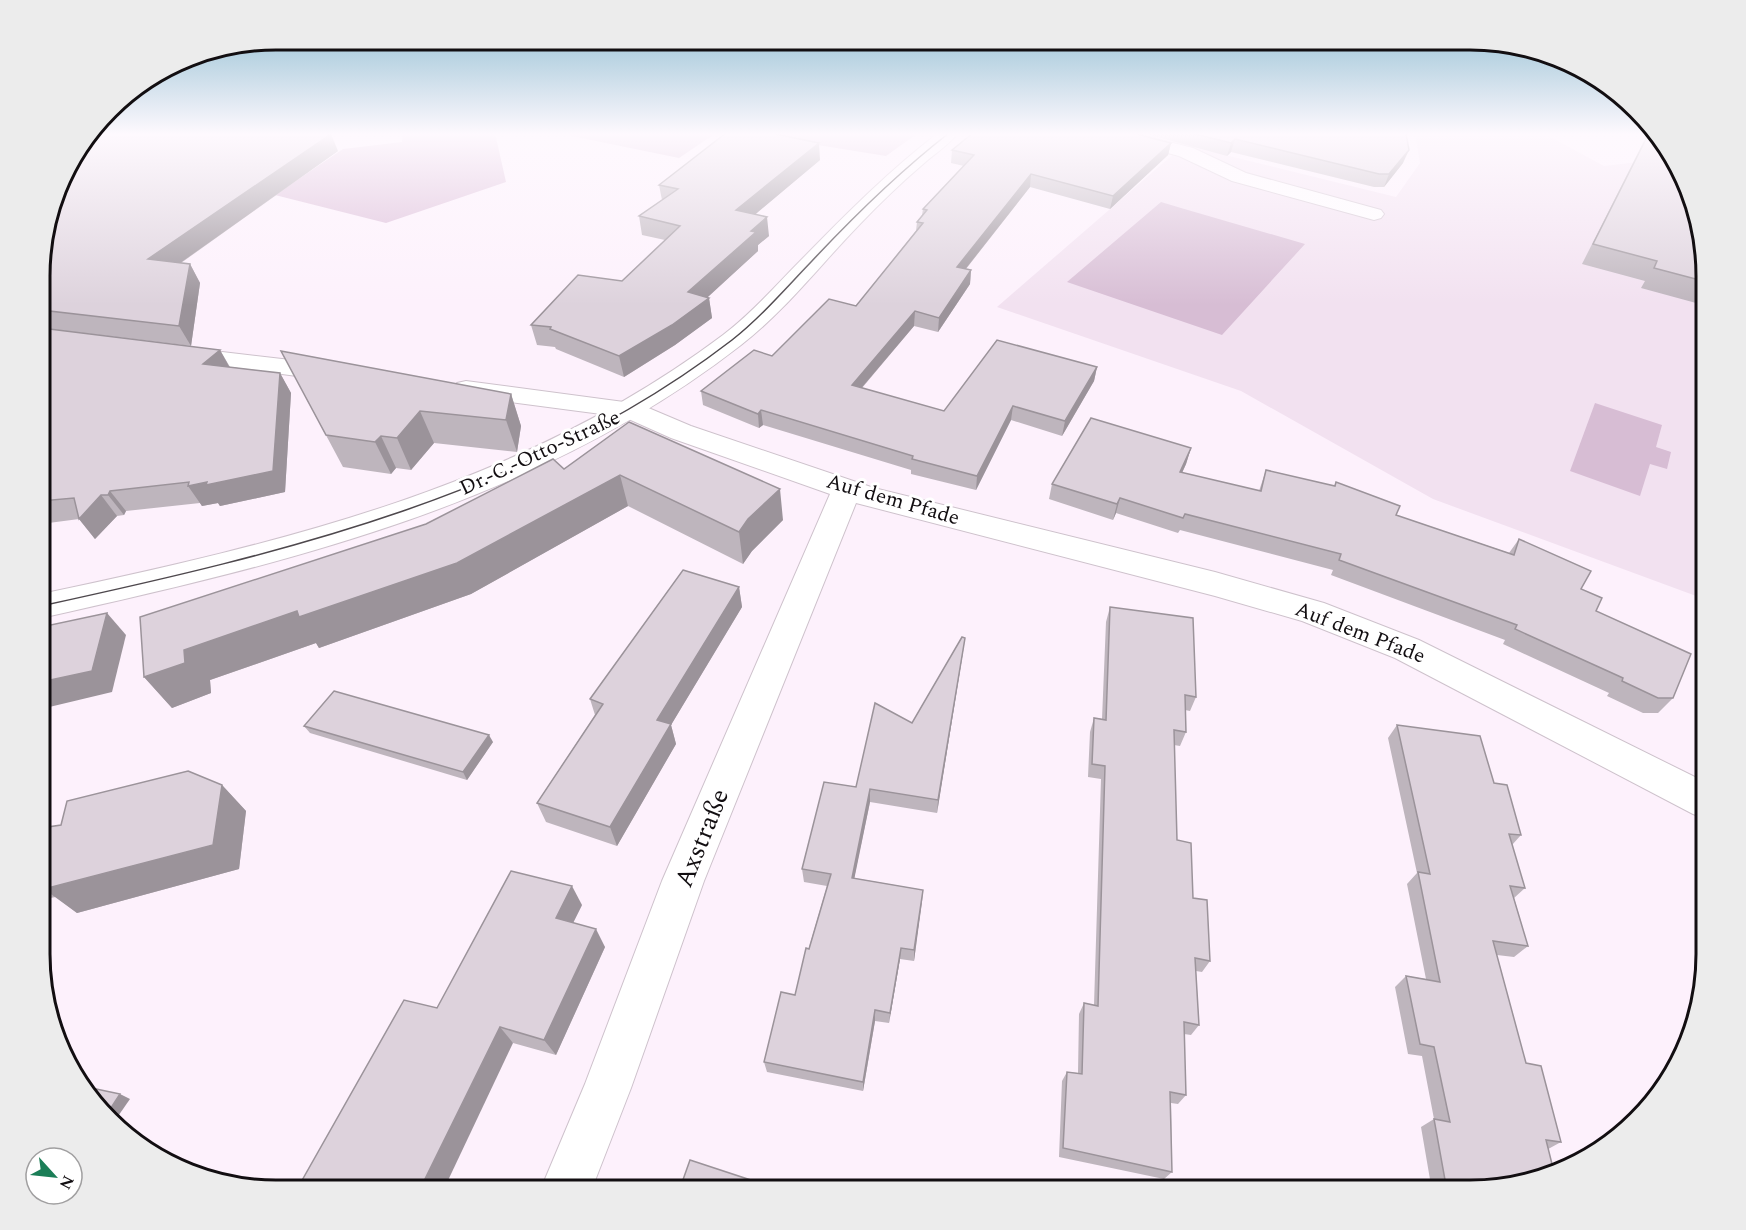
<svg xmlns="http://www.w3.org/2000/svg" width="1746" height="1230" font-family="Spectral,serif">
	<rect width="100%" height="100%" fill="#fdf1fc"/>
	<path fill="#f2e1f0" d="M 1415,133 L 1543,133 L 1604,166 L 1672,158 L 1707,261 L 1707,600 L 1433,499 L 1241,391 L 997,307 L 1184,145 L 1396,197 L 1420,163 Z"/>
	<g fill="#d7bdd4">
		<path d="M 557,133 L 716,133 L 679,158 Z"/>
		<path d="M 744,133 L 918,133 L 886,156 Z"/>
		<path d="M 1161,202 L 1181,208 L 1305,244 L 1222,335 L 1067,282 Z"/>
		<path d="M 1595,403 L 1662,425 L 1656,447 L 1671,452 L 1667,469 L 1650,464 L 1640,496 L 1570,471 Z"/>
	</g>
	<path fill="#d9b9d5" d="M 403,133 L 495,133 L 506,182 L 386,223 L 275,195 L 343,149 L 402,142 Z"/>
	<g fill="none" stroke-linecap="round" stroke-linejoin="round">
		<defs>
			<g id="minor">
				<path d="M 1105,133 L 1134,133 L 1193,148 L 1246,173 L 1381,210 L 1384,214 L 1381,218 L 1374,220 L 1232,181 L 1179,156 L 1108,137 Z"/>
				<path d="M 180,347 L 334,365 L 343,368 L 347,373 L 343,378 L 334,381 L 171,359 L 168,354 L 171,349 Z"/>
				<path d="M 466,381 L 639,404 L 691,426 L 874,488 L 1215,572 L 1324,603 L 1419,640 L 1707,783 L 1707,819 L 1693,814 L 1395,658 L 1302,621 L 1215,596 L 856,503 L 704,881 L 631,1088 L 591,1191 L 540,1191 L 585,1084 L 662,881 L 830,494 L 671,438 L 624,417 L 457,395 L 453,389 L 457,383 Z"/>
			</g>
			<path id="tertiary" d="M 938,133 L 958,133 C 949,145 934,154 922,165 C 901,183 880,203 860,224 C 821,264 785,311 741,345 C 537,504 288,563 41,618 L 41,594 C 285,542 519,488 723,335 C 753,312 778,283 805,256 C 847,213 890,170 938,133 Z"/>
		</defs>
		<use href="#minor" stroke="#cec2cc" stroke-width="2"/>
		<use href="#tertiary" stroke="#cec2cc" stroke-width="2"/>
		<use href="#minor" fill="#fff" fill-rule="evenodd"/>
		<use href="#tertiary" fill="#fff" fill-rule="evenodd"/>
		<path stroke="#4e484d" stroke-width="1.5" d="M 41,606 C 284,553 531,495 732,340 C 761,317 785,289 811,262 C 854,216 899,172 949,133"/>
	</g>
	<g fill="#beb5bd">
		<path d="M 1142,133 L 1406,133 L 1403,163 L 1384,187 L 1374,187 L 1231,152 L 1227,156 Z"/>
		<path d="M 1648,133 L 1651,133 L 1707,261 L 1707,306 L 1641,288 L 1645,281 L 1582,264 Z"/>
		<path d="M 1171,143 L 1168,155 L 1110,209 L 1030,187 L 966,269 L 971,270 L 970,284 L 938,332 L 914,326 L 862,388 L 944,411 L 1097,367 L 1094,381 L 1062,436 L 1011,420 L 976,490 L 911,474 L 911,470 L 763,425 L 759,428 L 703,405 L 701,391 L 772,356 L 856,306 L 916,231 L 917,222 L 922,215 L 923,209 L 964,166 L 951,163 L 952,150 Z"/>
		<path d="M 338,151 L 181,263 L 190,264 L 200,283 L 191,346 L 41,328 L 41,245 Z"/>
		<path d="M 820,160 L 755,214 L 769,236 L 758,245 L 758,251 L 707,297 L 709,298 L 712,318 L 675,345 L 624,377 L 556,349 L 555,347 L 537,345 L 531,325 L 622,281 L 665,240 L 642,235 L 639,216 L 662,200 L 659,185 Z"/>
		<path d="M 41,328 L 220,350 L 230,367 L 280,373 L 291,393 L 285,492 L 220,506 L 218,503 L 202,506 L 200,503 L 126,511 L 124,515 L 117,516 L 95,539 L 79,519 L 41,524 Z"/>
		<path d="M 281,351 L 511,394 L 521,426 L 517,452 L 434,443 L 411,470 L 396,468 L 391,474 L 343,467 Z"/>
		<path d="M 629,422 L 783,520 L 752,551 L 743,564 L 628,506 L 471,594 L 319,648 L 316,643 L 210,680 L 211,693 L 172,708 L 144,677 L 426,524 L 564,469 Z"/>
		<path d="M 1191,448 L 1186,464 L 1182,473 L 1259,491 L 1266,470 L 1334,486 L 1336,482 L 1396,515 L 1509,553 L 1519,539 L 1581,589 L 1596,611 L 1673,698 L 1658,713 L 1643,713 L 1607,696 L 1609,693 L 1503,644 L 1505,640 L 1331,575 L 1333,570 L 1180,530 L 1178,533 L 1116,513 L 1113,520 L 1049,499 L 1052,484 Z"/>
		<path d="M 739,587 L 742,607 L 671,725 L 676,744 L 617,846 L 546,822 L 537,803 L 595,715 L 590,699 Z"/>
		<path d="M 1110,607 L 1196,697 L 1190,711 L 1185,710 L 1186,732 L 1180,746 L 1174,745 L 1177,840 L 1210,961 L 1202,972 L 1196,971 L 1199,1025 L 1191,1035 L 1184,1034 L 1186,1095 L 1178,1104 L 1171,1103 L 1172,1172 L 1164,1179 L 1059,1157 L 1062,1081 L 1067,1072 L 1078,1073 L 1079,1014 L 1084,1003 L 1094,1005 L 1101,779 L 1088,777 L 1090,732 L 1094,718 L 1102,719 L 1106,622 Z"/>
		<path d="M 963,652 L 937,813 L 870,802 L 854,878 L 923,890 L 914,961 L 900,959 L 889,1023 L 875,1021 L 863,1091 L 767,1072 L 764,1062 L 795,995 L 827,886 L 804,882 L 802,869 L 856,787 L 912,723 Z"/>
		<path d="M 1397,725 L 1494,783 L 1521,835 L 1512,845 L 1525,888 L 1514,898 L 1528,946 L 1514,957 L 1497,955 L 1526,1063 L 1561,1142 L 1471,1191 L 1432,1191 L 1421,1127 L 1434,1119 L 1422,1056 L 1408,1054 L 1395,987 L 1406,976 L 1426,979 L 1407,884 L 1417,873 L 1388,738 Z"/>
		<path d="M 304,726 L 493,742 L 467,780 L 310,733 Z"/>
		<path d="M 222,785 L 246,811 L 239,869 L 77,913 L 56,897 L 44,899 L 41,897 L 41,828 L 61,825 Z"/>
		<path d="M 582,905 L 573,923 L 605,947 L 556,1055 L 513,1043 L 437,1008 Z"/>
	</g>
	<g fill="#9b939a">
		<path d="M 331,134 L 338,151 L 159,278 L 148,259 Z"/>
		<path d="M 1235,139 L 1231,152 L 1227,156 L 1231,143 Z"/>
		<path d="M 819,143 L 820,160 L 738,229 L 736,210 Z"/>
		<path d="M 1171,143 L 1168,155 L 1110,209 L 1113,196 Z"/>
		<path d="M 1409,150 L 1403,163 L 1384,187 L 1389,174 Z"/>
		<path d="M 1031,174 L 1030,187 L 956,281 L 957,267 Z"/>
		<path d="M 767,217 L 769,236 L 758,245 L 758,251 L 696,308 L 709,298 L 712,318 L 675,345 L 624,377 L 619,356 L 688,292 L 751,231 Z"/>
		<path d="M 190,264 L 200,283 L 191,346 L 179,326 Z"/>
		<path d="M 971,270 L 970,284 L 938,332 L 939,318 Z"/>
		<path d="M 915,311 L 914,326 L 852,399 L 852,385 Z"/>
		<path d="M 220,350 L 231,370 L 203,364 Z"/>
		<path d="M 1097,367 L 1094,381 L 1062,436 L 1065,421 Z"/>
		<path d="M 280,373 L 291,393 L 285,492 L 220,506 L 218,503 L 202,506 L 188,486 Z"/>
		<path d="M 511,394 L 521,426 L 517,452 L 506,420 Z"/>
		<path d="M 1013,406 L 1011,420 L 976,490 L 977,476 Z"/>
		<path d="M 761,410 L 763,425 L 759,428 L 758,414 Z"/>
		<path d="M 420,411 L 434,443 L 411,470 L 397,438 Z"/>
		<path d="M 381,436 L 396,468 L 391,474 L 375,442 Z"/>
		<path d="M 1191,448 L 1186,464 L 1175,488 L 1180,472 Z"/>
		<path d="M 620,475 L 628,506 L 471,594 L 319,648 L 316,643 L 210,680 L 211,693 L 172,708 L 144,677 L 184,650 Z"/>
		<path d="M 780,489 L 783,520 L 752,551 L 743,564 L 739,532 L 748,519 Z"/>
		<path d="M 110,491 L 126,511 L 124,515 L 108,495 Z"/>
		<path d="M 101,495 L 117,516 L 95,539 L 79,519 Z"/>
		<path d="M 1120,498 L 1116,513 L 1113,520 L 1117,504 Z"/>
		<path d="M 739,587 L 742,607 L 671,725 L 676,744 L 617,846 L 610,827 L 657,720 Z"/>
		<path d="M 107,613 L 126,635 L 112,692 L 41,709 L 41,682 Z"/>
		<path d="M 965,638 L 963,652 L 937,813 L 938,800 Z"/>
		<path d="M 489,735 L 493,742 L 467,780 L 463,772 Z"/>
		<path d="M 222,785 L 246,811 L 239,869 L 77,913 L 44,889 Z"/>
		<path d="M 870,789 L 870,802 L 852,890 L 852,878 Z"/>
		<path d="M 572,886 L 582,905 L 566,937 L 556,918 Z"/>
		<path d="M 923,890 L 922,902 L 914,961 L 914,950 Z"/>
		<path d="M 596,929 L 605,947 L 556,1055 L 544,1040 Z"/>
		<path d="M 901,948 L 900,959 L 889,1023 L 890,1013 Z"/>
		<path d="M 875,1010 L 875,1021 L 863,1091 L 863,1082 Z"/>
		<path d="M 500,1027 L 513,1043 L 443,1191 L 419,1191 Z"/>
		<path d="M 120,1094 L 130,1099 L 114,1122 L 107,1114 Z"/>
	</g>
	<g fill="#ddd2dc" stroke="#9b939a" stroke-width="1.5">
		<path d="M 93,133 L 326,133 L 331,134 L 148,259 L 190,264 L 179,326 L 41,310 L 41,245 L 64,171 Z"/>
		<path d="M 726,133 L 770,133 L 819,143 L 736,210 L 767,217 L 751,231 L 756,232 L 688,292 L 709,298 L 672,325 L 619,356 L 550,329 L 551,327 L 531,325 L 578,275 L 622,281 L 680,226 L 639,216 L 678,189 L 659,185 Z"/>
		<path d="M 973,133 L 1133,133 L 1171,143 L 1113,196 L 1031,174 L 957,267 L 971,270 L 939,318 L 915,311 L 852,385 L 944,411 L 997,340 L 1097,367 L 1065,421 L 1013,406 L 977,476 L 912,459 L 913,456 L 761,410 L 758,414 L 701,391 L 754,350 L 772,356 L 829,299 L 856,306 L 923,223 L 917,222 L 927,210 L 923,209 L 974,155 L 952,150 Z"/>
		<path d="M 1191,133 L 1406,133 L 1409,150 L 1389,174 L 1379,174 L 1235,139 L 1231,143 Z"/>
		<path d="M 1649,133 L 1651,133 L 1682,171 L 1707,261 L 1707,282 L 1654,268 L 1657,261 L 1593,244 Z"/>
		<path d="M 41,328 L 220,350 L 203,364 L 280,373 L 273,471 L 206,485 L 207,482 L 188,486 L 189,482 L 110,491 L 108,495 L 101,495 L 79,519 L 74,498 L 41,501 Z"/>
		<path d="M 281,351 L 511,394 L 506,420 L 420,411 L 397,438 L 381,436 L 375,442 L 326,435 Z"/>
		<path d="M 1091,418 L 1191,448 L 1180,472 L 1261,491 L 1266,470 L 1335,486 L 1336,482 L 1400,506 L 1396,515 L 1514,555 L 1519,539 L 1591,571 L 1581,589 L 1602,598 L 1596,611 L 1691,654 L 1673,698 L 1658,698 L 1622,681 L 1623,678 L 1515,629 L 1517,625 L 1339,560 L 1341,554 L 1185,514 L 1183,518 L 1120,498 L 1117,504 L 1052,484 Z"/>
		<path d="M 629,422 L 780,489 L 748,519 L 739,532 L 620,475 L 457,563 L 299,617 L 297,611 L 184,650 L 185,663 L 144,677 L 140,617 L 426,524 L 553,459 L 564,469 Z"/>
		<path d="M 683,570 L 739,587 L 657,720 L 671,724 L 610,827 L 537,803 L 603,704 L 590,699 Z"/>
		<path d="M 1110,607 L 1193,618 L 1196,697 L 1185,695 L 1186,732 L 1174,730 L 1177,840 L 1191,843 L 1193,898 L 1207,900 L 1210,961 L 1195,958 L 1199,1025 L 1184,1022 L 1186,1095 L 1170,1092 L 1172,1172 L 1063,1148 L 1067,1072 L 1082,1074 L 1084,1003 L 1098,1006 L 1105,766 L 1092,764 L 1094,718 L 1106,720 Z"/>
		<path d="M 107,613 L 92,671 L 41,682 L 41,627 Z"/>
		<path d="M 962,637 L 965,638 L 938,800 L 870,789 L 852,878 L 923,890 L 914,950 L 901,948 L 890,1013 L 875,1010 L 863,1082 L 764,1062 L 781,992 L 795,995 L 806,948 L 809,949 L 831,874 L 802,869 L 824,782 L 856,787 L 875,703 L 912,723 Z"/>
		<path d="M 334,691 L 489,735 L 463,772 L 304,726 Z"/>
		<path d="M 1397,725 L 1480,736 L 1494,783 L 1507,785 L 1521,835 L 1509,834 L 1525,888 L 1510,886 L 1528,946 L 1493,941 L 1526,1063 L 1541,1066 L 1561,1142 L 1546,1140 L 1554,1172 L 1471,1191 L 1447,1191 L 1434,1119 L 1450,1122 L 1434,1047 L 1420,1044 L 1406,976 L 1440,982 L 1418,872 L 1430,874 Z"/>
		<path d="M 188,771 L 222,785 L 213,845 L 44,889 L 49,870 L 41,871 L 41,828 L 61,825 L 67,801 Z"/>
		<path d="M 511,871 L 572,886 L 556,918 L 596,929 L 544,1040 L 500,1027 L 419,1191 L 296,1191 L 404,1000 L 437,1008 Z"/>
		<path d="M 82,1086 L 120,1094 L 107,1114 Z"/>
		<path d="M 690,1160 L 784,1191 L 679,1191 Z"/>
	</g>
	<linearGradient id="sky" x2="0" y2="1"><stop stop-color="#87b8ce"/><stop offset="0.44" stop-color="#fef9fe"/><stop offset="1" stop-color="#fef9fe" stop-opacity="0"/></linearGradient>
	<rect width="1746" height="305" fill="url(#sky)"/>
	<g text-anchor="middle" dominant-baseline="central" stroke-width="6" stroke-linejoin="round" paint-order="stroke">
		<g font-size="21" fill="#120e11" stroke="#fff">
			<text transform="translate(540 453) rotate(-25)">Dr.-C.-Otto-Straße</text>
			<text transform="translate(893 500) rotate(16)">Auf dem Pfade</text>
			<text transform="translate(1360 633) rotate(21)">Auf dem Pfade</text>
		</g>
		<g font-size="26" fill="#120e11" stroke="#fff">
			<text transform="translate(702 838) rotate(-68)">Axstraße</text>
		</g>
	</g>
	<path d="M0 0H1746V1230H0ZM276 50H1470A226 226 0 0 1 1696 276V954A226 226 0 0 1 1470 1180H276A226 226 0 0 1 50 954V276A226 226 0 0 1 276 50Z" fill="#ececec" fill-rule="evenodd"/>
	<path fill="none" stroke="#120e11" stroke-width="3" d="M276 50H1470A226 226 0 0 1 1696 276V954A226 226 0 0 1 1470 1180H276A226 226 0 0 1 50 954V276A226 226 0 0 1 276 50Z"/>
	<g transform="translate(54 1176) rotate(117)"><circle r="28" fill="#ffffff" stroke="#a09fa0" stroke-width="1.5"/>
	<path d="M0-4.5L10 22L0 15L-10 22Z" fill="#1b7e57"/>
	<text y="-9" font-size="16" font-weight="bold" text-anchor="middle" fill="#120e11">N</text>
	</g>
</svg>
